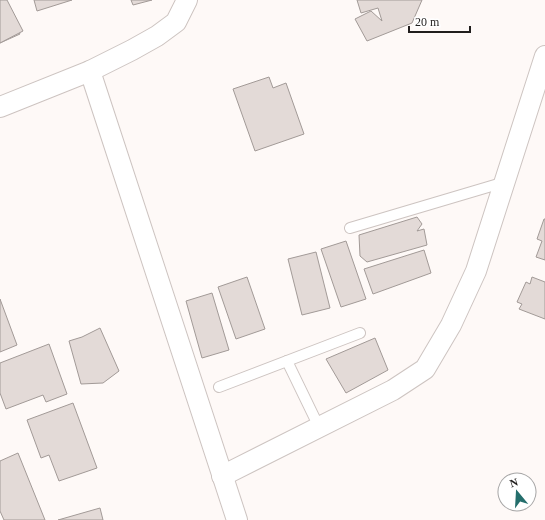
<svg xmlns="http://www.w3.org/2000/svg" width="545" height="520" font-family="Georgia,serif">
	<rect width="100%" height="100%" fill="#fef9f7"/>
	<g fill="#e3dad7" stroke="#a29a97">
		<path d="M 0,0 L 3,0 L 20,34 L 0,43 Z"/>
		<path d="M 0,0 L 7,0 L 23,31 L 0,43 Z"/>
		<path d="M 34,0 L 72,0 L 37,11 Z"/>
		<path d="M 131,0 L 152,0 L 133,5 Z"/>
		<path d="M 357,0 L 422,0 L 412,23 L 367,41 L 355,19 L 371,11 L 382,21 L 378,8 L 361,13 Z"/>
		<path d="M 269,77 L 273,88 L 286,83 L 304,134 L 255,151 L 233,89 Z"/>
		<path d="M 417,217 L 422,224 L 417,231 L 424,229 L 427,245 L 367,262 L 360,256 L 359,235 Z"/>
		<path d="M 544,219 L 545,219 L 545,260 L 536,257 L 542,241 L 537,239 Z"/>
		<path d="M 346,241 L 366,299 L 341,307 L 321,249 Z"/>
		<path d="M 424,250 L 431,273 L 373,294 L 364,269 Z"/>
		<path d="M 316,252 L 330,308 L 302,315 L 288,259 Z"/>
		<path d="M 247,277 L 265,329 L 236,339 L 218,287 Z"/>
		<path d="M 532,277 L 545,282 L 545,319 L 519,309 L 522,304 L 517,302 L 526,282 L 530,284 Z"/>
		<path d="M 212,293 L 229,350 L 202,358 L 186,301 Z"/>
		<path d="M 0,299 L 17,345 L 0,352 Z"/>
		<path d="M 100,328 L 119,371 L 103,383 L 81,384 L 69,341 L 82,337 Z"/>
		<path d="M 375,338 L 388,370 L 346,393 L 326,359 Z"/>
		<path d="M 49,344 L 67,394 L 46,402 L 43,395 L 6,409 L 0,393 L 0,363 Z"/>
		<path d="M 73,403 L 97,468 L 59,481 L 49,455 L 41,458 L 27,420 Z"/>
		<path d="M 18,453 L 45,520 L 4,520 L 0,511 L 0,461 Z"/>
		<path d="M 100,508 L 103,520 L 58,520 Z"/>
	</g>
	<g fill="none" stroke-linecap="round" stroke-linejoin="round">
		<defs>
			<g id="service">
				<path d="M 350,228 L 505,182"/>
				<path d="M 287,361 L 319,427"/>
				<path d="M 219,387 L 360,333"/>
			</g>
			<g id="minor">
				<path d="M 90,71 L 237,520"/>
				<path d="M 0,107 L 90,71 L 132,50 L 157,36 L 176,22 L 187,0"/>
				<path d="M 222,476 L 393,390 L 425,369 L 451,325 L 476,271 L 545,56"/>
			</g>
		</defs>
		<use href="#service" stroke="#cdc4c1" stroke-width="12"/>
		<use href="#minor" stroke="#cdc4c1" stroke-width="22"/>
		<use href="#service" stroke="#fff" stroke-width="10"/>
		<use href="#minor" stroke="#fff" stroke-width="20"/>
	</g>
	<g transform="translate(517 492) rotate(342)"><circle r="19" fill="#ffffff" stroke="#a6a5a5"/>
	<path d="M0-3L7 15L0 10L-7 15Z" fill="#246e6c"/>
	<text y="-6" font-size="11" font-weight="bold" text-anchor="middle" fill="#211e1d">N</text>
	</g>
	<path d="M409 26v6h61v-6" fill="none" stroke="#211e1d" stroke-width="2"/>
	<text x="415" y="26" font-size="12" fill="#211e1d" stroke="#ffffff" stroke-width="3" paint-order="stroke">20 m</text>
</svg>
